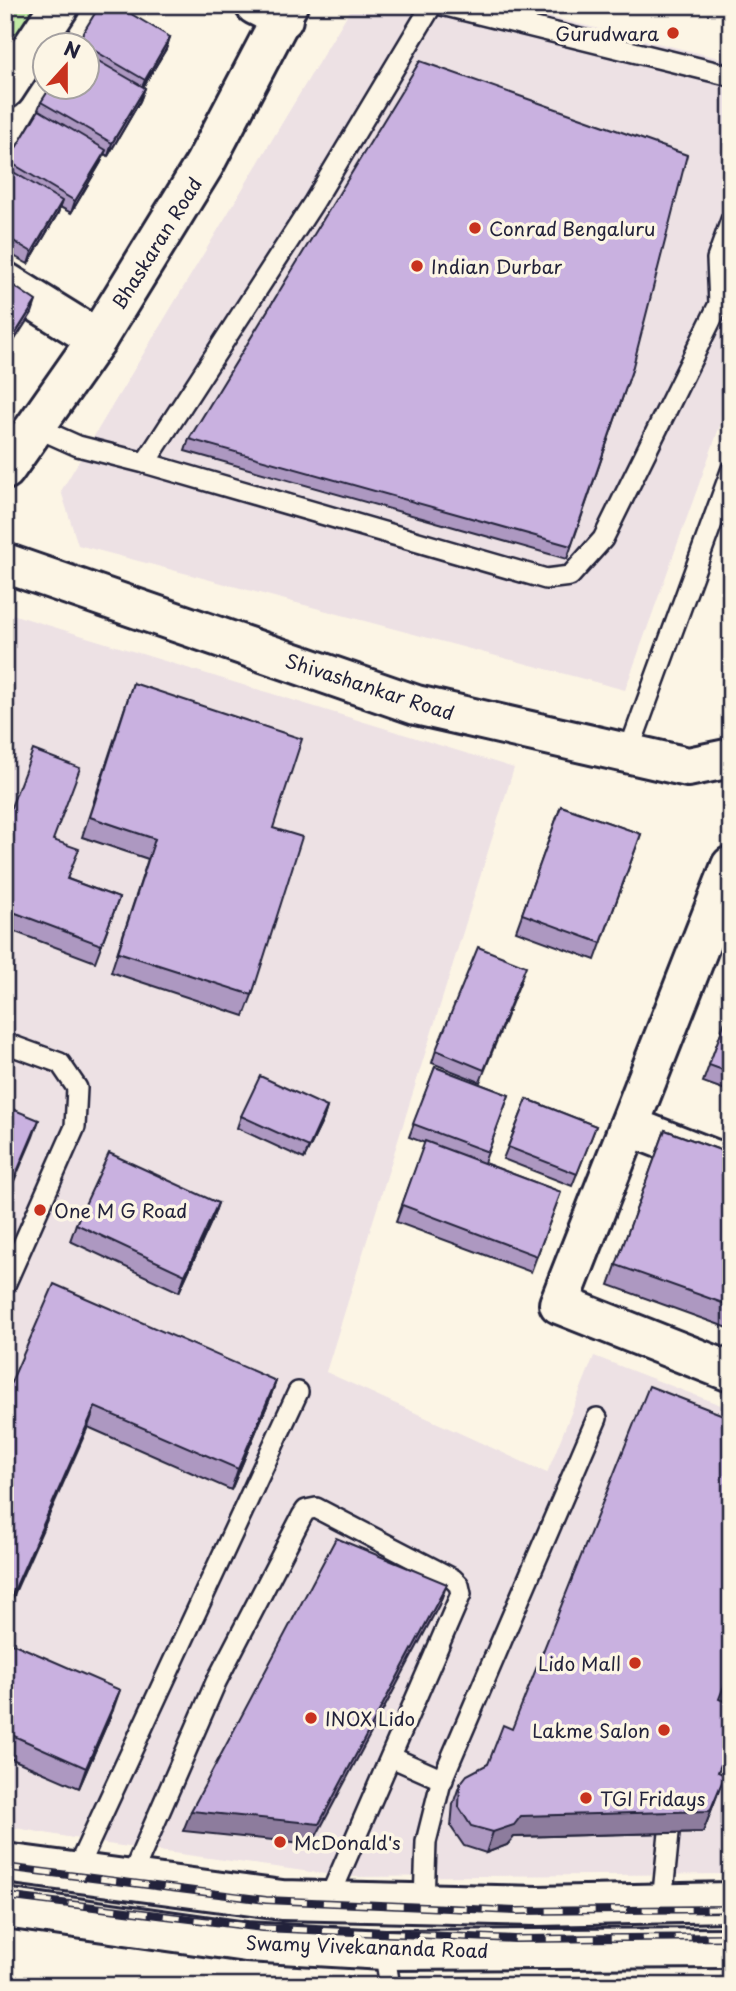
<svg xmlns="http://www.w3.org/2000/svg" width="736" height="1991" font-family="'Playpen Sans',sans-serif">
	<rect width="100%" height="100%" fill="#fcf5e5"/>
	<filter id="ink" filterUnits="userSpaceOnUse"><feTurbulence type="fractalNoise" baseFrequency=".0143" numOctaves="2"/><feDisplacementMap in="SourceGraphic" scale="14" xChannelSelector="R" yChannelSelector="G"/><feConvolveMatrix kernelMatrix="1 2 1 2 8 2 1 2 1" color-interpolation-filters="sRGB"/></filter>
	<g filter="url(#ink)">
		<g fill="#ede1e4">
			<path d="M 353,5 L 501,5 L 731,61 L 731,395 L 625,690 L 78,545 L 61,491 Z"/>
			<path d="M 5,612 L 514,768 L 326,1372 L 547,1473 L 594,1356 L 731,1409 L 731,1874 L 347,1877 L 107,1844 L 5,1826 Z"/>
		</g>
		<path fill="#c2eba6" stroke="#728670" stroke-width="2" d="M 5,5 L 40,5 L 5,59 Z"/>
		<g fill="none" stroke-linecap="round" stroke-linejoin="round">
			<defs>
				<g id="lane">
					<path d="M 442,5 L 731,76"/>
					<path d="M 33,426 L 78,446 L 145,463 L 314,202 L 432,5"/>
					<path d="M 145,463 L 546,579 L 570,576 L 603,539 L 719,304 L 717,259 L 731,220"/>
					<path d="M 628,753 L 731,471"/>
					<path d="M 5,1043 L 60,1063 L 77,1088 L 75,1127 L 5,1285"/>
					<path d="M 391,1757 L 443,1780"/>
					<path d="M 75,1873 L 298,1392"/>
					<path d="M 130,1880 L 216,1682 L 302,1516 L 306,1510 L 316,1508 L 453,1579 L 459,1585 L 461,1594 L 328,1901"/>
					<path d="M 424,1903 L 426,1842 L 441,1782 L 597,1418"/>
					<path d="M 662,1903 L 669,1833"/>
					<path d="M 384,1950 L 390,1986"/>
				</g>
				<g id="street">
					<path d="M 255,5 L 283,19"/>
					<path d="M 5,89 L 60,5"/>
					<path d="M 5,282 L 97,339"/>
					<path d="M 731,866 L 559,1304 L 731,1372"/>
					<path d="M 629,1126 L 731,1166"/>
				</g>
				<g id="secondary">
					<path d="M 5,470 L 97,339 L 204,165 L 288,5"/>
					<path d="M 5,563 L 416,705 L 688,767 L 731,758"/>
				</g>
				<g id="primary">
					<path d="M 5,1863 L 282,1900 L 537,1906 L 731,1902"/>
					<path d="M 5,1908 L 246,1942 L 384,1950 L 731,1948"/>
				</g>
			</defs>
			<use href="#lane" stroke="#22223b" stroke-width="24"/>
			<use href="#street" stroke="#22223b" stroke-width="44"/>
			<use href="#secondary" stroke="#22223b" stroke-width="44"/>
			<use href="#primary" stroke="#22223b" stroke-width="44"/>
			<use href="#lane" stroke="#fcf5e5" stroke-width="19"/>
			<use href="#street" stroke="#fcf5e5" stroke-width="38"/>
			<use href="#secondary" stroke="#fcf5e5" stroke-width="38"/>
			<use href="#primary" stroke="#fcf5e5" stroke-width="38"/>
			<defs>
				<g id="rail">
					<path d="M 5,1867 L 266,1900 L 516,1911 L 731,1909"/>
					<path d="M 5,1896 L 263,1928 L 515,1939 L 731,1937"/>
				</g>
			</defs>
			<use href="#rail" stroke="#22223b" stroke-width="8"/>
			<use href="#rail" stroke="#fcf5e5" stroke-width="5" stroke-dasharray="16" stroke-linecap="butt"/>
		</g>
		<g fill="#ad98c1" stroke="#22223b" stroke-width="2">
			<path d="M 170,37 L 166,49 L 143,87 L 145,88 L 140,101 L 108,156 L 104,154 L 101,162 L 71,213 L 60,207 L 58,213 L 28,264 L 5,251 L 5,167 L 37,112 L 41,102 L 88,88 L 88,46 L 77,46 L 78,41 Z"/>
			<path d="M 632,370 L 567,559 L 185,451 L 189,439 Z"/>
			<path d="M 133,683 L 273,828 L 252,995 L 244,1016 L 111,972 L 148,859 L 82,837 Z"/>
			<path d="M 561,806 L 641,834 L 595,960 L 516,931 Z"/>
			<path d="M 5,823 L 54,840 L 68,879 L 119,898 L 95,962 L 5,928 Z"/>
			<path d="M 522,978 L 480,1082 L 432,1063 L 436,1050 Z"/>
			<path d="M 731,1005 L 731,1092 L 703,1082 Z"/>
			<path d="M 435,1067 L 509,1095 L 484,1163 L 561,1192 L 531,1272 L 396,1222 L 425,1143 L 409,1137 Z"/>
			<path d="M 527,1099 L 596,1126 L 572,1186 L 503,1159 Z"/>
			<path d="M 327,1107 L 323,1120 L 304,1159 L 237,1128 L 241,1116 Z"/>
			<path d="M 665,1130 L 731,1154 L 731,1329 L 609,1285 Z"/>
			<path d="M 218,1203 L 212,1220 L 179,1292 L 70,1241 L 76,1224 Z"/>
			<path d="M 276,1381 L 269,1401 L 231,1490 L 88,1427 L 5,1396 Z"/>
			<path d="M 731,1418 L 731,1741 L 718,1772 L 717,1795 L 703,1832 L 514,1837 L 507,1845 L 486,1853 L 464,1846 L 451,1827 L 453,1804 L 460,1784 L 488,1764 Z"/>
			<path d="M 5,1640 L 113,1710 L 79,1788 L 5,1756 Z"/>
		</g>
		<g fill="#8d7c9d" stroke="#22223b" stroke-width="2">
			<path d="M 170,37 L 166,49 L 140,92 L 145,80 Z"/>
			<path d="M 145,88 L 140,101 L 108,156 L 112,143 Z"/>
			<path d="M 106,150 L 101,162 L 71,213 L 75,201 Z"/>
			<path d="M 62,201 L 58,213 L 28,264 L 32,252 Z"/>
			<path d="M 36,301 L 32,313 L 5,355 L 5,350 Z"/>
			<path d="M 327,1107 L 323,1120 L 304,1159 L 309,1147 Z"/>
			<path d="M 39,1120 L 33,1137 L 5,1202 L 5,1200 Z"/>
			<path d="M 218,1203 L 212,1220 L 179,1292 L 185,1275 Z"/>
			<path d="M 276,1381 L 269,1401 L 231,1490 L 238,1469 Z"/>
			<path d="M 95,1407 L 88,1427 L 5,1615 L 5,1611 Z"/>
			<path d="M 447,1584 L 439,1605 L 312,1844 L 183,1831 L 191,1811 Z"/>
			<path d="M 120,1690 L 113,1710 L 79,1788 L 86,1768 Z"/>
			<path d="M 725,1775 L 703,1832 L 514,1837 L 507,1845 L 486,1853 L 493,1832 L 521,1816 Z"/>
		</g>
		<g fill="#c9b1e0" stroke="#22223b" stroke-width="2">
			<path d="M 100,5 L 116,5 L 170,37 L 145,80 L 78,41 Z"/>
			<path d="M 88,55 L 145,88 L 112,143 L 41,102 L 50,88 L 88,88 Z"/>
			<path d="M 420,61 L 687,155 L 632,370 L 571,546 L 189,439 Z"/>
			<path d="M 39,110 L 106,150 L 75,201 L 8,161 Z"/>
			<path d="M 5,167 L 62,201 L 32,252 L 5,236 Z"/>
			<path d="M 5,280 L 36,301 L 5,350 Z"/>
			<path d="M 133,683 L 302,739 L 273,828 L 302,837 L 252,995 L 118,952 L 155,839 L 90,817 Z"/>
			<path d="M 33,750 L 80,768 L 53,840 L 79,849 L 67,879 L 119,898 L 101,945 L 5,909 L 5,823 Z"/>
			<path d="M 561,806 L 641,834 L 601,943 L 522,914 Z"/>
			<path d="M 478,947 L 526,966 L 484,1070 L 436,1050 Z"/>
			<path d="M 731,1005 L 731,1073 L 709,1065 Z"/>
			<path d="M 435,1067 L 509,1095 L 488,1152 L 413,1124 Z"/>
			<path d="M 260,1076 L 327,1107 L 309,1147 L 241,1116 Z"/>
			<path d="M 527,1099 L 596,1126 L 577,1174 L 508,1147 Z"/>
			<path d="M 5,1106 L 39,1120 L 5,1200 Z"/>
			<path d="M 665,1130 L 731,1154 L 731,1306 L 616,1265 Z"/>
			<path d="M 425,1141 L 561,1192 L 537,1256 L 402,1205 Z"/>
			<path d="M 109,1153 L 218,1203 L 185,1275 L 76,1224 Z"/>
			<path d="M 54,1284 L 276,1381 L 238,1469 L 95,1407 L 5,1611 L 5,1396 Z"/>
			<path d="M 649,1386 L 731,1418 L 731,1689 L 724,1686 L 719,1699 L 731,1704 L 731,1739 L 718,1772 L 725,1775 L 710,1811 L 521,1816 L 514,1825 L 493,1832 L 471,1826 L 459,1807 L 460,1784 L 467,1775 L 488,1764 L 503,1725 L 512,1729 Z"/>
			<path d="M 336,1538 L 447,1584 L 319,1824 L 191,1811 Z"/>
			<path d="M 5,1640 L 120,1690 L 86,1768 L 5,1732 Z"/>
		</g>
	</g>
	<g fill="#c8321e" stroke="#fcf5e5" stroke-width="2.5">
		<circle cx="673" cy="33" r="7"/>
		<circle cx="475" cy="228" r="7"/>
		<circle cx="417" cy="266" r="7"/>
		<circle cx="40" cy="1210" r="7"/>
		<circle cx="635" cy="1663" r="7"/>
		<circle cx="311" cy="1718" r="7"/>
		<circle cx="664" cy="1730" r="7"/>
		<circle cx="586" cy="1798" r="7"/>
		<circle cx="280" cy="1842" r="7"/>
	</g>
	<g text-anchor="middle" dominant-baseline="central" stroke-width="7" stroke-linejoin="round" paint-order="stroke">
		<g font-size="19" fill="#22223b" stroke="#fcf5e5" text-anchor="start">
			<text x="659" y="33" text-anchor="end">Gurudwara</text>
			<text x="489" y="228">Conrad Bengaluru</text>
			<text x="431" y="266">Indian Durbar</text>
			<text x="54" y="1210">One M G Road</text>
			<text x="621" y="1663" text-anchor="end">Lido Mall</text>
			<text x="325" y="1718">INOX Lido</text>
			<text x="650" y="1730" text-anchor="end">Lakme Salon</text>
			<text x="600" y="1798">TGI Fridays</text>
			<text x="294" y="1842">McDonald's</text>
		</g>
		<g font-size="19" fill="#22223b" stroke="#fcf5e5">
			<text transform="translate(156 243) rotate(-58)">Bhaskaran Road</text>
			<text transform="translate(370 686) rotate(18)">Shivashankar Road</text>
			<text transform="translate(367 1946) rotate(2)">Swamy Vivekananda Road</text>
		</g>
	</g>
	<rect width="736" height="1991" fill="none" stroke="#fcf5e5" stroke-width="28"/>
	<rect x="14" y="14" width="708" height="1963" fill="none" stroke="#22223b" stroke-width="2.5" filter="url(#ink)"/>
	<g transform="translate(66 66) rotate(21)"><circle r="33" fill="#fcf5e5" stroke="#a5a1a1" stroke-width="2"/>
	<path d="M0-5L12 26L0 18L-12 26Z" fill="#c8321e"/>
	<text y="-10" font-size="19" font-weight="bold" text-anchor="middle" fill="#22223b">N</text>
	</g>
</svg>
